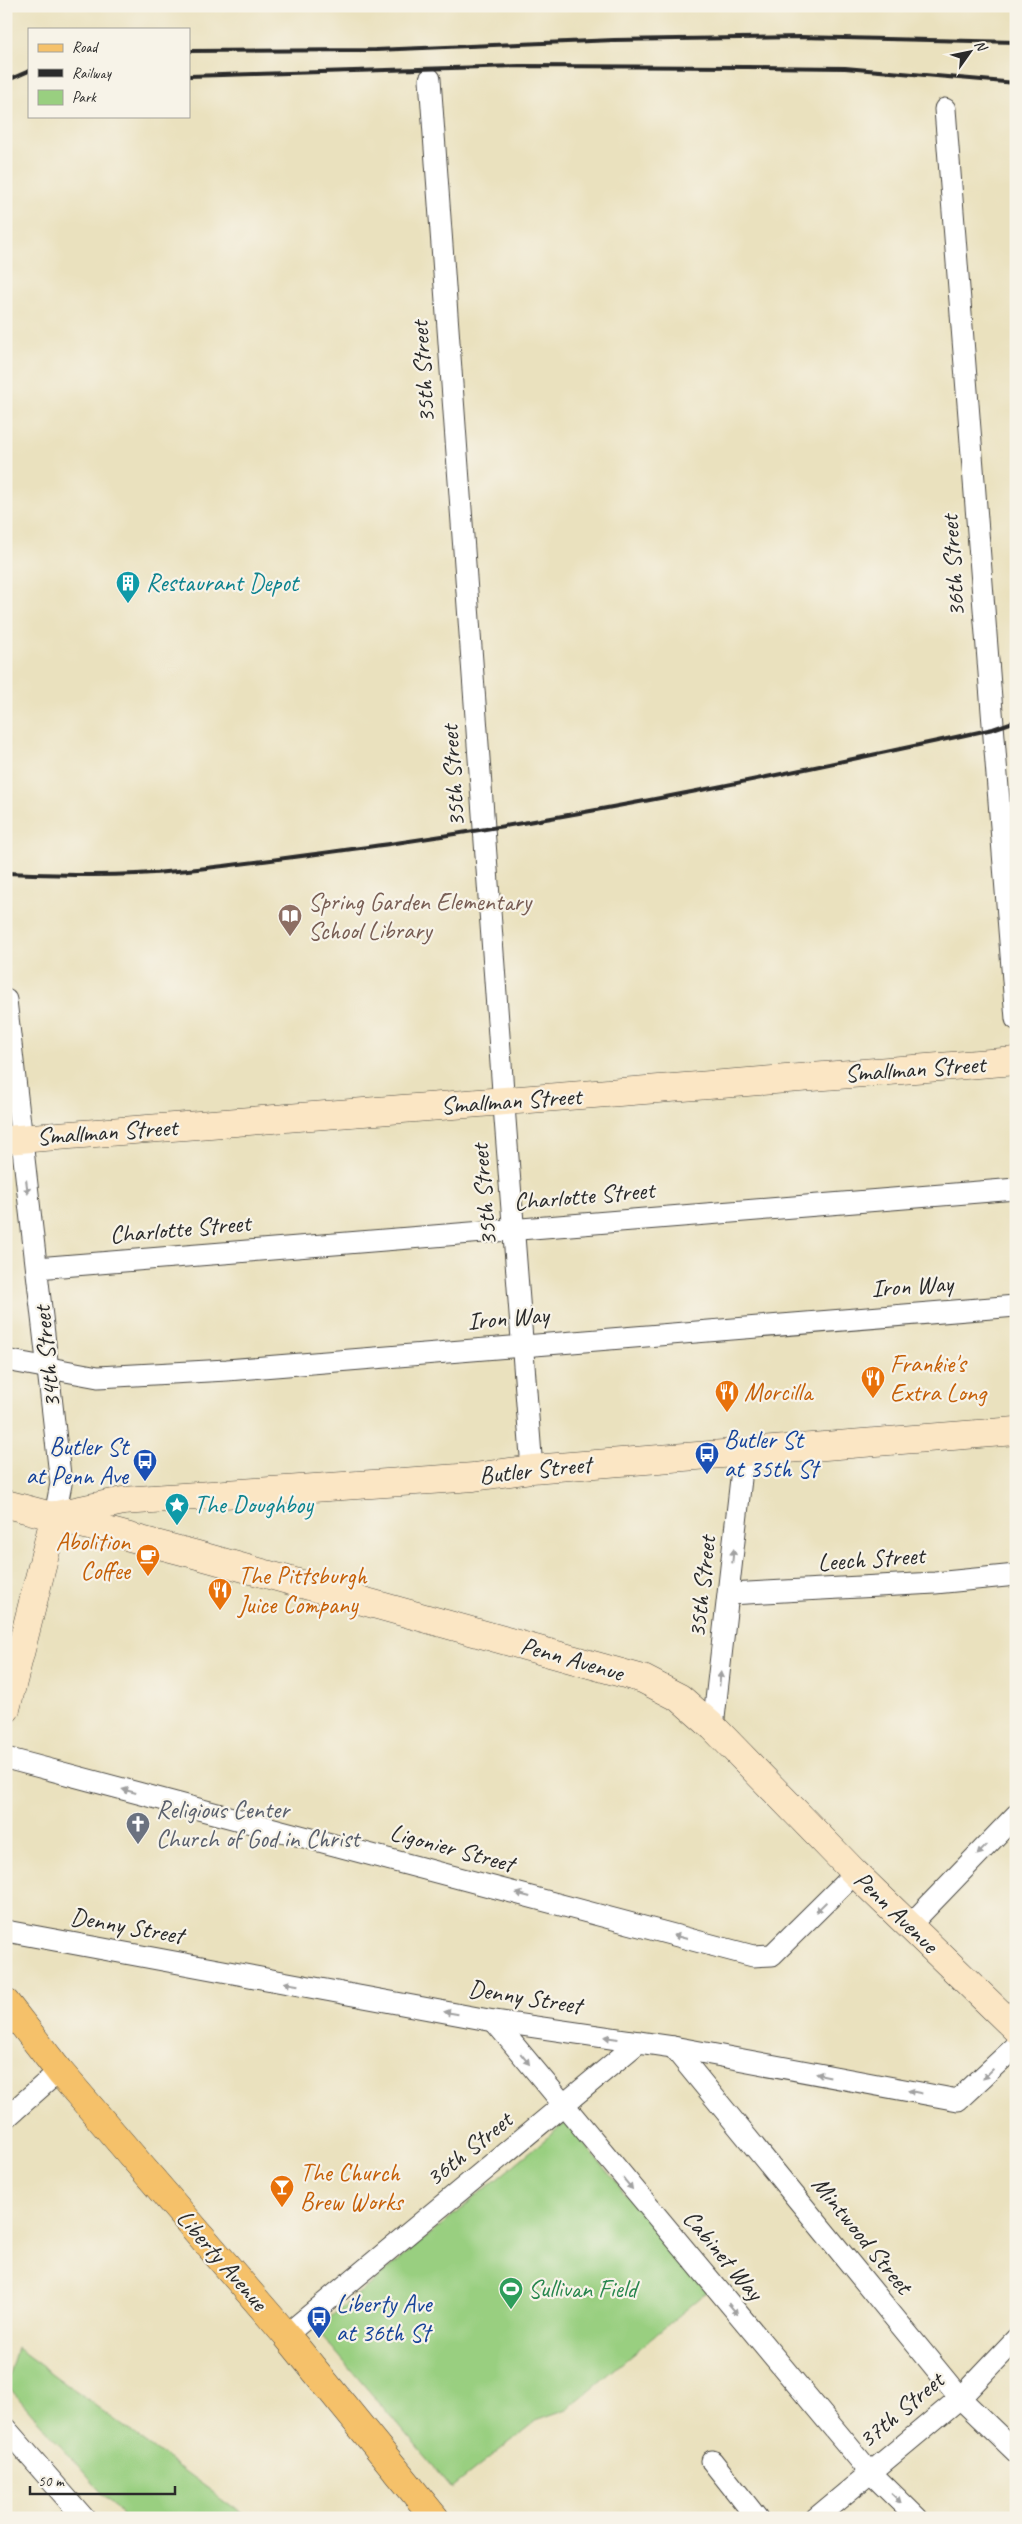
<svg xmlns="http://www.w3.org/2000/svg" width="1022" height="2524" font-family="Caveat,sans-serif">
	<rect width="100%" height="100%" fill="#f7f3e8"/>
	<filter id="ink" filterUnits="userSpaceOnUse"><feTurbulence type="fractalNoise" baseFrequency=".02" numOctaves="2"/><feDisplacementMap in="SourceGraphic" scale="10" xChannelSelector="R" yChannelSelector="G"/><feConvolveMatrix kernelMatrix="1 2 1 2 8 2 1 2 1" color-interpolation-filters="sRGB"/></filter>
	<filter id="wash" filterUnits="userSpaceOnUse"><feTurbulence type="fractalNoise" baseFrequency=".0096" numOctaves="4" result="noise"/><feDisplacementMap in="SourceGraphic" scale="20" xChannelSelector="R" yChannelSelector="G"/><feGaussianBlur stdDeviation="1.12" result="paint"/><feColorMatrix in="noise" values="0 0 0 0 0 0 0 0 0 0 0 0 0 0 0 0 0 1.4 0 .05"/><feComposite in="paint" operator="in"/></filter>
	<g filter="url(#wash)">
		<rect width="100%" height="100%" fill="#eae1be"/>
		<g fill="#99cf80" stroke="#627d56">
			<path d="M 566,2122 L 707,2292 L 567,2409 L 539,2419 L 452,2488 L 316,2329 Z"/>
			<path d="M 17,2348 L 248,2518 L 124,2518 L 6,2384 Z"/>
		</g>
	</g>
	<g filter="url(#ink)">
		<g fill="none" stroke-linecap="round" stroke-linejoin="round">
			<defs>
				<g id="street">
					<path d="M 430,79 L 505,1119 L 532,1469"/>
					<path d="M 945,109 L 1016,1019"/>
					<path d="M 6,1000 L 61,1484 L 55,1515"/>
					<path d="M 37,1268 L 1016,1189"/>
					<path d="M 6,1360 L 98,1377 L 227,1370 L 1016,1306"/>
					<path d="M 730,1594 L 935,1583 L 1016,1575"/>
					<path d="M 713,1727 L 744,1452"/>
					<path d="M 6,1758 L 753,1956 L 772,1955 L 855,1873"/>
					<path d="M 910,1925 L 1016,1815"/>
					<path d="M 6,1931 L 494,2021 L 673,2047 L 958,2100 L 1016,2046"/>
					<path d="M 494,2021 L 870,2472 L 917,2518"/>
					<path d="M 673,2047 L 960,2398 L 1016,2452"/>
					<path d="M 6,2118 L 59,2071"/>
					<path d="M 286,2335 L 639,2042"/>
					<path d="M 6,2429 L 84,2518"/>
					<path d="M 712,2461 L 757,2518"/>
					<path d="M 816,2518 L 960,2398 L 1016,2339"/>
				</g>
				<g id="secondary">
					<path d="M 6,1140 L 1016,1061"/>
					<path d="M 6,1504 C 69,1520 131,1538 194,1554 L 643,1679 L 680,1698 L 713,1727 L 855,1873 L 1016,2029"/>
					<path d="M 57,1515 L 123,1501 L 474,1477 L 532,1469 L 1016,1431"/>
					<path d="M 6,1709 L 55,1515"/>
				</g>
				<path id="primary" d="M 6,2003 L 59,2071 L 286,2335 L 435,2518"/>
			</defs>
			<use href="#street" stroke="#484641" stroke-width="23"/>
			<use href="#secondary" stroke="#484641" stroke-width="29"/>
			<use href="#primary" stroke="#484641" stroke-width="29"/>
			<use href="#street" stroke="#fff" stroke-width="21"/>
			<use href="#secondary" stroke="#fbe6c4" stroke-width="28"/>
			<use href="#primary" stroke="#f5c16b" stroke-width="28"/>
			<g stroke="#2b2b2b" stroke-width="4">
				<path d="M 189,51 L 376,50 L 614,40 L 800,37 L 1016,42"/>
				<path d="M 189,76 L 519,66 L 747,67 L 845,68 L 1016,83"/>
				<path d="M 6,81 L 29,71"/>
				<path d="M 6,873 C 63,875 120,877 177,871 C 250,864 323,853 396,843 C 596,814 795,772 993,729 L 1016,721"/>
			</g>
		</g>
		<defs><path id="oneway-solid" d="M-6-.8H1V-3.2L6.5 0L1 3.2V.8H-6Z" transform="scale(1.25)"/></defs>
		<g fill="#a0a0a0">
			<use href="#oneway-solid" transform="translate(27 1187) rotate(83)"/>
			<use href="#oneway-solid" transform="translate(733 1556) rotate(-84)"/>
			<use href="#oneway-solid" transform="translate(720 1679) rotate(-84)"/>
			<use href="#oneway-solid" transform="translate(129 1791) rotate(-165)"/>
			<use href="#oneway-solid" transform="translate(982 1850) rotate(134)"/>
			<use href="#oneway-solid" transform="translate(523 1895) rotate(-165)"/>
			<use href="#oneway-solid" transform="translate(821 1907) rotate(136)"/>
			<use href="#oneway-solid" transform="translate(680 1937) rotate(-165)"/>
			<use href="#oneway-solid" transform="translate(291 1984) rotate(-170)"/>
			<use href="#oneway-solid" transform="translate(451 2013) rotate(-170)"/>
			<use href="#oneway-solid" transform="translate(611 2038) rotate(-172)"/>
			<use href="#oneway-solid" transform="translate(525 2059) rotate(51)"/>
			<use href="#oneway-solid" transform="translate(988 2074) rotate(136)"/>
			<use href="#oneway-solid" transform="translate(823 2075) rotate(-169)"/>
			<use href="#oneway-solid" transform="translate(915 2092) rotate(-169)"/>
			<use href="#oneway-solid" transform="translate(628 2184) rotate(50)"/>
			<use href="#oneway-solid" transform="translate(733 2309) rotate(50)"/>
			<use href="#oneway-solid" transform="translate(896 2498) rotate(44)"/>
		</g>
	</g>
	<defs>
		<symbol id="building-pin" viewBox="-11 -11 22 30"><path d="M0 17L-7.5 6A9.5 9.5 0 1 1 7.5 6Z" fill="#0f9aa8" stroke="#f7f3e8"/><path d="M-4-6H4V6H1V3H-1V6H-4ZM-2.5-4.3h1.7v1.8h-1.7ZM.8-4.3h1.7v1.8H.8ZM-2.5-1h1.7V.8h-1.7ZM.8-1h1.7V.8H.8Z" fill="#fff"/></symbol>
		<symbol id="library-pin" viewBox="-11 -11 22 30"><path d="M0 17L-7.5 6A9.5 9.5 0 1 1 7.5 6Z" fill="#8d6e63" stroke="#f7f3e8"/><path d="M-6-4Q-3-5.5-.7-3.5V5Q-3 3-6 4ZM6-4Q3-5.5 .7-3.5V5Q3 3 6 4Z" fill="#fff"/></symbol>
		<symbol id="restaurant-pin" viewBox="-11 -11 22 30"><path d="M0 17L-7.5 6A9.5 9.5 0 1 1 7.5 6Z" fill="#e8710a" stroke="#f7f3e8"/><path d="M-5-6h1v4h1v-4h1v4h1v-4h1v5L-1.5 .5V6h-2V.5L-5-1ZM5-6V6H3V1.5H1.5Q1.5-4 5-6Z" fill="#fff"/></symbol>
		<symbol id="bus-pin" viewBox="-11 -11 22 30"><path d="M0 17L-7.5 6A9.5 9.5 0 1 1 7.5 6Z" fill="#1a4fb4" stroke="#f7f3e8"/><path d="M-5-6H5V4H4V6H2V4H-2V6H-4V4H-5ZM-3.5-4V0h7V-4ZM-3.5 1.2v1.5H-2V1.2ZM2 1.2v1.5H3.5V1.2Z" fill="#fff"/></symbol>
		<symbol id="sight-pin" viewBox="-11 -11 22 30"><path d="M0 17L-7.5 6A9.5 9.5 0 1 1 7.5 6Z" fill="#0f9aa8" stroke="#f7f3e8"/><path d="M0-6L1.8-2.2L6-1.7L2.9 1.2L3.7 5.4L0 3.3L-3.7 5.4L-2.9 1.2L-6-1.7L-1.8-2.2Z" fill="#fff"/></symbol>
		<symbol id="cafe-pin" viewBox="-11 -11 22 30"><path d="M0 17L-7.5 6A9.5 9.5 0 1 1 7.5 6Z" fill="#e8710a" stroke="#f7f3e8"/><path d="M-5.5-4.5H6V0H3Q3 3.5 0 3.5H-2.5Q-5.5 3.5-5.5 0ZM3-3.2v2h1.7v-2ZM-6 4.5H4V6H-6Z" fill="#fff"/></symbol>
		<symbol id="church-pin" viewBox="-11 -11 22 30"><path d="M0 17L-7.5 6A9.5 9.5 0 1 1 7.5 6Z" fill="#6b7280" stroke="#f7f3e8"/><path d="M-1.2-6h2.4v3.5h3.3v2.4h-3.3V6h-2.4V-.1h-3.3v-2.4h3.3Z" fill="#fff"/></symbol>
		<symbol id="bar-pin" viewBox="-11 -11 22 30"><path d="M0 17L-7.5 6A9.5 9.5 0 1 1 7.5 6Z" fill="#e8710a" stroke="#f7f3e8"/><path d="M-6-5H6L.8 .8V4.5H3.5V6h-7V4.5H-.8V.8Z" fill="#fff"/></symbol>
		<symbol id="stadium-pin" viewBox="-11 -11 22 30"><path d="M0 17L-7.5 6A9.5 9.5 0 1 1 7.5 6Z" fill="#2e9e5b" stroke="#f7f3e8"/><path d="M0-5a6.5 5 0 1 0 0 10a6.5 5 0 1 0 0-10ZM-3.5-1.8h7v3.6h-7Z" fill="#fff"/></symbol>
	</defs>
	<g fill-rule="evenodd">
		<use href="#building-pin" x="114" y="569" width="28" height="38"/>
		<use href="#library-pin" x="276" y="902" width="28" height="38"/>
		<use href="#restaurant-pin" x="859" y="1364" width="28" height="38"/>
		<use href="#restaurant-pin" x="713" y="1378" width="28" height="38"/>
		<use href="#bus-pin" x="693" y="1440" width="28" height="38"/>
		<use href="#bus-pin" x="131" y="1447" width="28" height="38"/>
		<use href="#sight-pin" x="163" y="1491" width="28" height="38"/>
		<use href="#cafe-pin" x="134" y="1542" width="28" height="38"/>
		<use href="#restaurant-pin" x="206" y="1576" width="28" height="38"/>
		<use href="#church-pin" x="124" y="1810" width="28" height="38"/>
		<use href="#bar-pin" x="268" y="2173" width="28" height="38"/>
		<use href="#stadium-pin" x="497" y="2275" width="28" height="38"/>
		<use href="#bus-pin" x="305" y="2304" width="28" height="38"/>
	</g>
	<g text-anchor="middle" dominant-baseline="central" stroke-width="4.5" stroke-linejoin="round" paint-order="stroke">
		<g font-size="25" fill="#2b2b2b" stroke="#f7f3e8">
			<text transform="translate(423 372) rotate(-94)">35th Street</text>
			<text transform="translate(953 566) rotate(-94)">36th Street</text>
			<text transform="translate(453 776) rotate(-94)">35th Street</text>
			<text transform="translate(915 1069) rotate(-4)">Smallman Street</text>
			<text transform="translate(511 1101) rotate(-4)">Smallman Street</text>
			<text transform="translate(107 1132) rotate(-4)">Smallman Street</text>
			<text transform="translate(484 1195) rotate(-95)">35th Street</text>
			<text transform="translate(584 1196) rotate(-5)">Charlotte Street</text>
			<text transform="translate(180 1229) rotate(-5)">Charlotte Street</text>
			<text transform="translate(912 1286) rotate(-4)">Iron Way</text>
			<text transform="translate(508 1318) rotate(-5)">Iron Way</text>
			<text transform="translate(47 1357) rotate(-96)">34th Street</text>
			<text transform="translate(535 1470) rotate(-6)">Butler Street</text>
			<text transform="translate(871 1559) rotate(-4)">Leech Street</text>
			<text transform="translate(702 1587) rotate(-84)">35th Street</text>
			<text transform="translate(572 1659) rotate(16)">Penn Avenue</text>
			<text transform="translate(452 1848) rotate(15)">Ligonier Street</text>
			<text transform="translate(896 1912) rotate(44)">Penn Avenue</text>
			<text transform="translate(127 1926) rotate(10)">Denny Street</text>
			<text transform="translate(525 1997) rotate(9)">Denny Street</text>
			<text transform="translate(469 2149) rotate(-39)">36th Street</text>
			<text transform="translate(862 2235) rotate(51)">Mintwood Street</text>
			<text transform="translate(723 2255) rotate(50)">Cabinet Way</text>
			<text transform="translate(222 2260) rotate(49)">Liberty Avenue</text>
			<text transform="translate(901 2410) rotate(-40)">37th Street</text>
		</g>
		<g font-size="25" fill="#0d838f" stroke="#f7f3e8" text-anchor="start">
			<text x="146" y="583">Restaurant Depot</text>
			<text x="194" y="1505">The Doughboy</text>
		</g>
		<g font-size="25" fill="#785e54" stroke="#f7f3e8" text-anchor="start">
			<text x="308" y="902">Spring Garden Elementary<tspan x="308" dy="29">School Library</tspan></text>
		</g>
		<g font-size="25" fill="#c56008" stroke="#f7f3e8" text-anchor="start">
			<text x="890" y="1364">Frankie's<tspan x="890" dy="29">Extra Long</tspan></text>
			<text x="744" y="1392">Morcilla</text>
			<text x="130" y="1542" text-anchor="end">Abolition<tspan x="130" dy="29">Coffee</tspan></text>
			<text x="238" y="1576">The Pittsburgh<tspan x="238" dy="29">Juice Company</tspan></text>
			<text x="300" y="2173">The Church<tspan x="300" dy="29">Brew Works</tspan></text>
		</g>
		<g font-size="25" fill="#164399" stroke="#f7f3e8" text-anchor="start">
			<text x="724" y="1440">Butler St<tspan x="724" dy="29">at 35th St</tspan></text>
			<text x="128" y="1447" text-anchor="end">Butler St<tspan x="128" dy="29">at Penn Ave</tspan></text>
			<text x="336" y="2304">Liberty Ave<tspan x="336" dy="29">at 36th St</tspan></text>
		</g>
		<g font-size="25" fill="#5b616d" stroke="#f7f3e8" text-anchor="start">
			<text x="156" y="1810">Religious Center<tspan x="156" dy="29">Church of God in Christ</tspan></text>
		</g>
		<g font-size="25" fill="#27864d" stroke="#f7f3e8" text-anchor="start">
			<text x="528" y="2289">Sullivan Field</text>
		</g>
	</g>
	<rect width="1022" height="2524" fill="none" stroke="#f7f3e8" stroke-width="25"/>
	<rect x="28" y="28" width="162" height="90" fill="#f7f3e8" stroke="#a5a39c"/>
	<rect x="38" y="44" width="25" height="8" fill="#f5c16b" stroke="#a5a39c"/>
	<text x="72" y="52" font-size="15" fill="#2b2b2b">Road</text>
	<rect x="38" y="69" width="25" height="8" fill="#2b2b2b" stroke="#a5a39c"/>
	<text x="72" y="78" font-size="15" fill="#2b2b2b">Railway</text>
	<rect x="38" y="90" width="25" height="15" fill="#99cf80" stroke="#a5a39c"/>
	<text x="72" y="102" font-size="15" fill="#2b2b2b">Park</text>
	<g transform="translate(970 52) rotate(57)" stroke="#f7f3e8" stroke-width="4" paint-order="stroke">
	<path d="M0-4L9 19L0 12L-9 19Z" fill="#2b2b2b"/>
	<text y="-8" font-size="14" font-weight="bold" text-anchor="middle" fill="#2b2b2b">N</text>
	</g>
	<path d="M30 2486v8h145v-8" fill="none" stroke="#2b2b2b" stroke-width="2.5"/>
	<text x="38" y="2486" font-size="15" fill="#2b2b2b" stroke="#f7f3e8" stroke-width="4" paint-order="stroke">50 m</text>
</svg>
